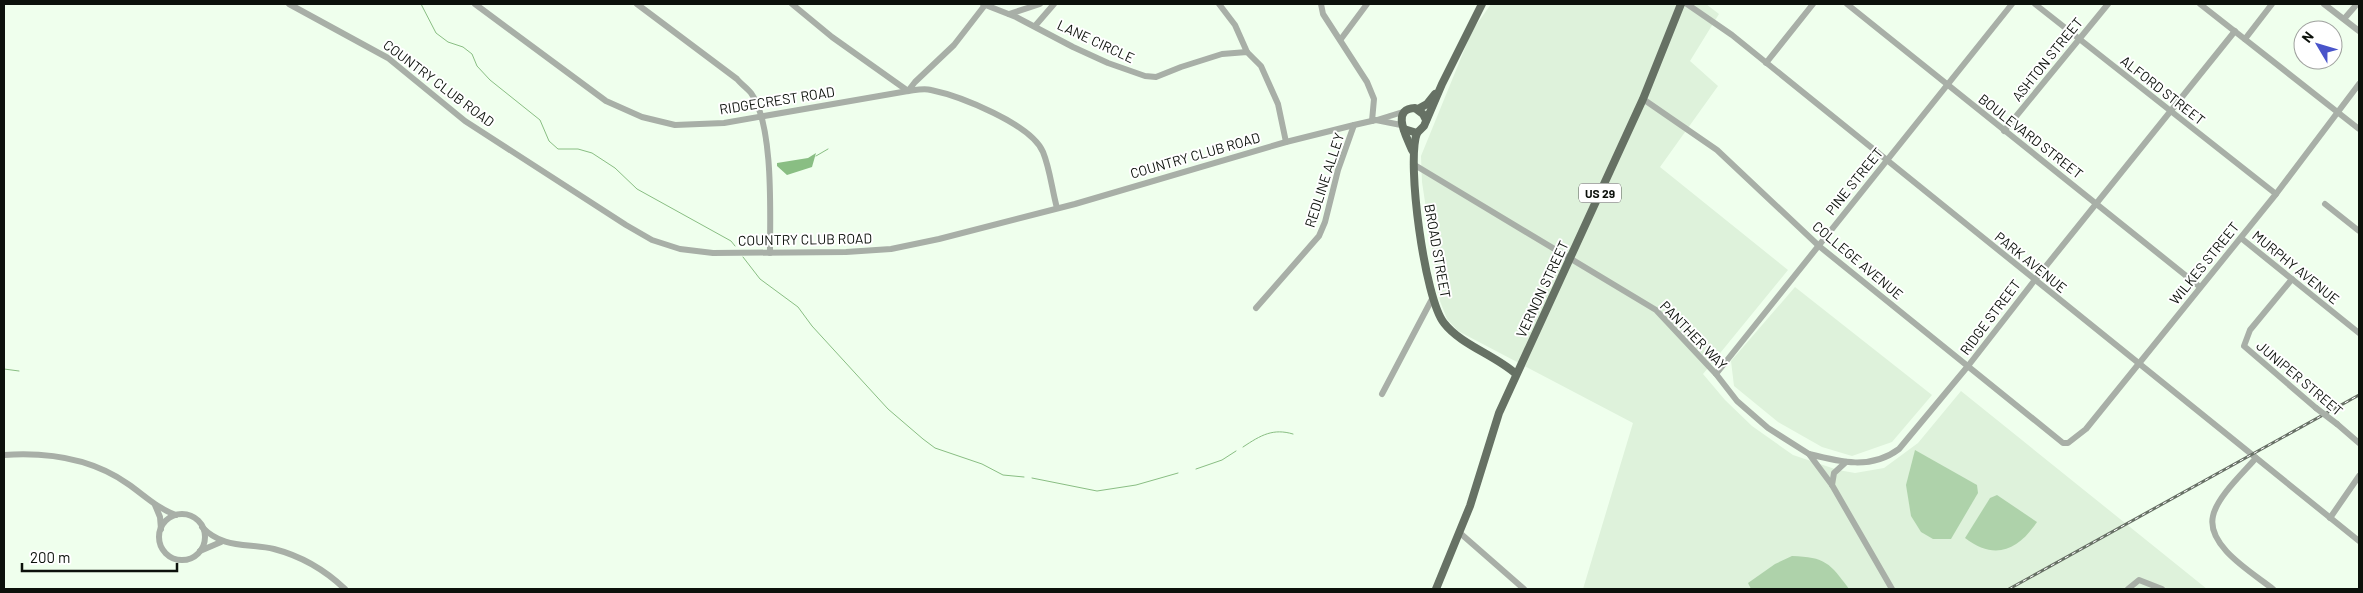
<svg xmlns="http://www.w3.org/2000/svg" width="2363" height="593" font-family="Barlow,sans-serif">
	<rect width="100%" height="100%" fill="#efffed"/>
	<g fill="#def2db">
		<path d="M 1491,4 L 1706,4 L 1719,14 L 1690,61 L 1718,86 L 1660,167 L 1788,270 L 1703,374 L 1725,400 L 1752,426 L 1793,455 L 1838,470 L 1855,473 L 1884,468 L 1918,443 L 1961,391 L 2207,589 L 1583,589 L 1633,423 L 1458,331 L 1447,319 L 1440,301 L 1422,182 L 1421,156 L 1472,31 Z"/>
		<path d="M 1795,287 L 1932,395 L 1892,442 L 1852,456 L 1822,447 L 1778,422 L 1734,386 L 1731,361 Z"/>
	</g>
	<g fill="#aed2aa">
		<path d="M 1915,450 L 1977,485 L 1978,493 L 1951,539 L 1933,539 L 1921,532 L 1911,516 L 1906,485 Z"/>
		<path d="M 1997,495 L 2037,522 C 2018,550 1995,561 1965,538 L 1990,498 Z"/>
		<path d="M 1792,556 C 1825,557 1830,563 1849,589 L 1751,589 L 1748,583 L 1775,564 Z"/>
	</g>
	<path fill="#89be83" d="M 816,153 L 812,167 L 787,175 L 777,166 L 777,163 L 808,158 Z"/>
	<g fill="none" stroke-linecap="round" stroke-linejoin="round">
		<g stroke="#89be83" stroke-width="1">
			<path d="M 421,4 L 436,33 L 448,42 L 463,47 L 472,54 L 477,66 L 490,80 L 540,120 L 549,141 L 558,149 L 578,149 L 592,153 L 615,168 L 637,189 L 731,241 L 735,246"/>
			<path d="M 816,156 L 828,149"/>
			<path d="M 743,257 L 760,279 L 798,307 L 812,326 L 888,409 L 923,439 L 935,448 L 982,464 L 1003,475 L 1024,477"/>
			<path d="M 4,369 L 19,371"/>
			<path d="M 1243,447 C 1261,435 1273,428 1293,434"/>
			<path d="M 1196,469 L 1222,460 L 1236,451"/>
			<path d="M 1032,478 L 1097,491 L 1136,485 L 1178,473"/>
		</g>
		<g stroke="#a8afa7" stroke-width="6">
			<path d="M 289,4 L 388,58 L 465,121 L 626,225 L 652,240 L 680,249 L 713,253 L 846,252 L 891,249 L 939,239 L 1075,204 L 1286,142 L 1354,125 L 1376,120 L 1401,125"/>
			<path d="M 475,4 L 606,101 L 642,117 L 675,125 L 724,123 L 908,91 C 916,90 924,88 931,90 C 960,96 1031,124 1043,152 C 1050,169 1052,190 1057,208"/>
			<path d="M 637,4 L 737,79 C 741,84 747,88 751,93 C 774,125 770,214 770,253"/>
			<path d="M 792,4 L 832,37 L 908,91 L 915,82 L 954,45 L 985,5"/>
			<path d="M 983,4 L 1016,17 L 1073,47 L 1108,63 L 1145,76 L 1156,77 L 1181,67 L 1222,54 L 1247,52 L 1261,66 L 1278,104 L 1286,142"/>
			<path d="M 1219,4 L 1235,25 L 1247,52"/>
			<path d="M 1321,4 L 1323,14 L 1367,82 L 1374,99 L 1372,121"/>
			<path d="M 1687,4 L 1732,35 L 2359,541"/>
			<path d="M 1847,4 L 2200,287"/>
			<path d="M 2035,4 L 2276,194"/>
			<path d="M 2200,4 L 2359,129"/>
			<path d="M 2324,4 L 2359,31"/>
			<path d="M 1009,14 L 1040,4"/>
			<path d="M 2344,19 L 2357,4"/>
			<path d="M 1035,26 L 1054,4"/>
			<path d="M 1341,39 L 1367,4"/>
			<path d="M 2245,39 L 2272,4"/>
			<path d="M 1766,63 L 1813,4"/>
			<path d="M 1643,99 L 1717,150 L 1819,246 L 2063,443 L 2068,443 L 2086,429 L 2276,194 L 2359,84"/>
			<path d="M 1377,120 L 1406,111"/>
			<path d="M 2004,131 L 2108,4"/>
			<path d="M 1413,164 L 1656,310 L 1716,374 L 1737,401 L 1768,428 L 1809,454 L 1832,485 L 1892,589"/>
			<path d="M 2325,204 L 2359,231"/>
			<path d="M 2241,238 L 2359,333"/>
			<path d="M 2292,279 L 2250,330 L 2244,346 L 2316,408"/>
			<path d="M 1256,308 L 1319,236 L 1325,222 L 1338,170 L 1354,125"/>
			<path d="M 1716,374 L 2012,4"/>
			<path d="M 1382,394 L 1432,299"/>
			<path d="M 2337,424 L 2359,443"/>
			<path d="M 1809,454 C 1840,462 1871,470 1899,449 L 1968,366 L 2034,281 L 2235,31"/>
			<path d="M 4,455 C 48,452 91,458 128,484 C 144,495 158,509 176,515"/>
			<path d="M 2256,458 C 2243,473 2217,497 2213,516 C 2206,546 2253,573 2273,589"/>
			<path d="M 1832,485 L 1834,473 L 1846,462"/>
			<path d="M 155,505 L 160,517 L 161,529"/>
			<circle cx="182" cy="537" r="23"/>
			<path d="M 2330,518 L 2359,476"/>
			<path d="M 202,527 C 223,549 247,543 274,549 C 301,556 325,570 345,589"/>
			<path d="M 1460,533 L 1524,589"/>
			<path d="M 200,551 L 221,542"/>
			<path d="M 2128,589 L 2139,580 L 2162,589"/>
		</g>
		<g stroke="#667164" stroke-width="8">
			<path d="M 1418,109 L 1427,104 L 1435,94"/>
			<path d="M 1404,129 L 1417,133 L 1424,126 L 1442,84 L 1482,4"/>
			<path d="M 1417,133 C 1406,161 1425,300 1444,323 C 1461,345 1495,355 1516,374"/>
			<path d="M 1412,150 C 1407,137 1390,109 1415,108 L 1423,114 L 1426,120"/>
			<path d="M 1436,589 L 1470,506 L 1499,413 L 1643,99 L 1681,4"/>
		</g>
		<defs>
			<path id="rail" d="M 2009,589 L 2359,395"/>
		</defs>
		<use href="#rail" stroke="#677065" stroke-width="3"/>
		<use href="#rail" stroke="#fff" stroke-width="1" stroke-dasharray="4" stroke-linecap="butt"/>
		<path stroke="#a8afa7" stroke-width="6" d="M 2316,408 L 2337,424"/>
	</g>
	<g text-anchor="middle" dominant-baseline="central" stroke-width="4" stroke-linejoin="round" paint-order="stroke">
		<rect fill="#fff" stroke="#555854" stroke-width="1" x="1579" y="183.5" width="42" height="19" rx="4"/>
		<g font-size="12" font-weight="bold" fill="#0c110b">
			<text x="1600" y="193">US 29</text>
		</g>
		<g font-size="14" fill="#0c110b" stroke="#fff">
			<text transform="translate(1096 41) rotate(25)">LANE CIRCLE</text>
			<text transform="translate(2047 59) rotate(-51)">ASHTON STREET</text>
			<text transform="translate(439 83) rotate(37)">COUNTRY CLUB ROAD</text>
			<text transform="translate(2163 90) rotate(38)">ALFORD STREET</text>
			<text transform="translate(777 100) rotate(-9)">RIDGECREST ROAD</text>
			<text transform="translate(2031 136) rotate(38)">BOULEVARD STREET</text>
			<text transform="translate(1195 155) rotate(-16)">COUNTRY CLUB ROAD</text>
			<text transform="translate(1324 180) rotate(-72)">REDLINE ALLEY</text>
			<text transform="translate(1854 181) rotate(-51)">PINE STREET</text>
			<text transform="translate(805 239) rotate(-1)">COUNTRY CLUB ROAD</text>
			<text transform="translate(1438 251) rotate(80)">BROAD STREET</text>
			<text transform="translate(1858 260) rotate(40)">COLLEGE AVENUE</text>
			<text transform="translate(2031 262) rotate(39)">PARK AVENUE</text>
			<text transform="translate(2204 263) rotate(-51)">WILKES STREET</text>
			<text transform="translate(2296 267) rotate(39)">MURPHY AVENUE</text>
			<text transform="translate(1542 289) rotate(-65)">VERNON STREET</text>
			<text transform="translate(1990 317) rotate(-53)">RIDGE STREET</text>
			<text transform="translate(1694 335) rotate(46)">PANTHER WAY</text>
			<text transform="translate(2300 378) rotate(40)">JUNIPER STREET</text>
		</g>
	</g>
	<rect width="2363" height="593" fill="none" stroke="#0c110b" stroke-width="10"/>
	<g transform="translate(2318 45) rotate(308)"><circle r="24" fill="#ffffff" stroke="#9ea09d"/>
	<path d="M0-4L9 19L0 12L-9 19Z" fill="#4954ca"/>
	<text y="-8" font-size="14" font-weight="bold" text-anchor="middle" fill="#0c110b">N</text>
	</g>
	<path d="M22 563v8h155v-8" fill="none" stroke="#0c110b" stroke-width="2.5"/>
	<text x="30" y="563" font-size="15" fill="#0c110b" stroke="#ffffff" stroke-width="4" paint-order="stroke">200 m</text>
</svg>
